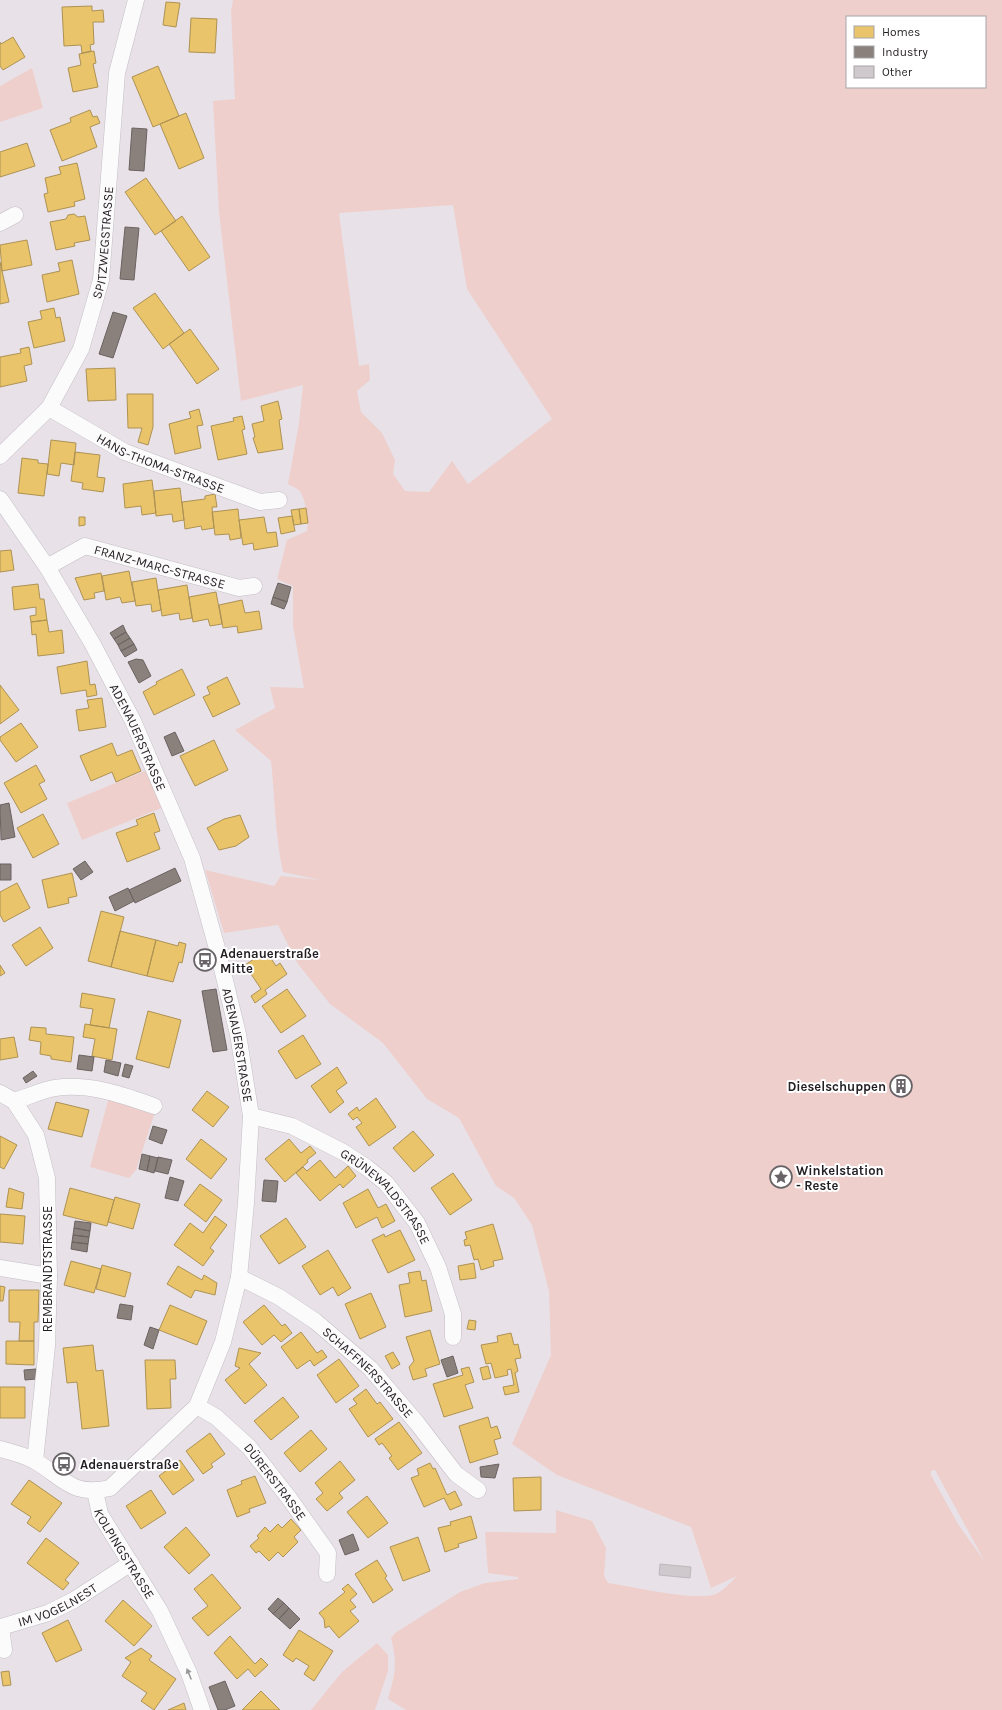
<svg xmlns="http://www.w3.org/2000/svg" width="1002" height="1710" viewBox="0 0 1002 1710" font-family="Karla,sans-serif">
  <style>
    .green { fill: #eecfcc; fill-rule: evenodd }
    .homes { fill: #e9c46a; stroke: #ae9254 }
    .industry { fill: #8a817c; stroke: #6b6361 }
    .building { fill: #cfc8cc; stroke: #beb7bb }
    .lines { fill: none; stroke-linecap: round; stroke-linejoin: round }
    .minor-casing { stroke: #c3bec3; stroke-width: 17 }
    .minor { stroke: #fcfbfc; stroke-width: 16 }
    .oneway { fill: #9a989a }
    .labels { text-anchor: middle; stroke-width: 4; stroke-linejoin: round; paint-order: stroke }
    .street-label { font-size: 13px; fill: #231e22; stroke: #fff }
    .poi-label { font-size: 13px; font-weight: bold; fill: #231e22; stroke: #fff; text-anchor: start }
  </style>
  <rect width="100%" height="100%" fill="#e8e2e8"/>
  <path class="green" d="M233,0H1002V1710H406L388,1699C395,1672 398,1666 391,1638L395,1633L460,1592L485,1583L518,1579V1577L488,1573L485,1532L556,1533V1510L592,1521L606,1548L604,1576L608,1583C631,1586 699,1603 718,1593C725,1589 731,1582 737,1576L711,1588L691,1527L557,1475L512,1444L551,1355L549,1291L532,1225L514,1198L496,1186L459,1118L427,1099L383,1043L330,1004L298,964L278,925L224,933L205,870L274,886L281,876L320,880L283,872C275,836 275,798 271,761L235,730L275,708L270,687L304,688L293,626V586L277,579L287,540L307,531C309,521 306,499 299,490C296,488 291,486 288,484L299,423L303,385L241,401L219,212L213,101L235,99L231,11ZM847,17H985V87H847ZM453,205L467,289L552,419L468,484L452,461L429,492L405,491L393,474L395,460L382,433L361,412L357,391L370,380L369,364L359,366L339,213ZM935,1470L985,1562L958,1524L931,1475V1471Z
    M32,68L43,108L0,122V86Z
    M147,770L164,807L82,840L67,803Z
    M109,1097L155,1112L136,1170L129,1178L90,1167Z
    M377,1643L388,1655V1671L375,1710H311L342,1672Z"/>
  <path class="homes" d="M166,2L180,3L176,27L163,25Z
    M92,6V11L103,10L104,22H93L94,44L90,45L91,51L82,53L81,45L64,46L62,7Z
    M191,18L217,19L215,53L189,52Z
    M13,37L25,57L3,70L0,66V42L1,44Z
    M94,51L96,63L93,64L98,87L73,92L68,68L81,65L79,54Z
    M158,66L179,116L153,127L132,77Z
    M90,110L93,117L97,116L100,123L90,127L97,147L62,161L50,130L71,122L70,118Z
    M186,113L204,158L179,169L160,124Z
    M27,143L35,166L0,177V152Z
    M77,163L85,199L74,202L75,206L48,212L44,194L48,193L45,178L61,174L59,167Z
    M146,178L176,221L155,235L125,192Z
    M74,214L78,217L85,216L90,240L74,243L75,246L56,250L50,222L66,219L68,215Z
    M182,216L210,257L189,271L161,231Z
    M27,240L32,265L2,271L0,245Z
    M72,260L79,294L47,302L42,275L60,271L58,263Z
    M0,262L9,302L0,304Z
    M155,293L184,333L163,349L133,308Z
    M54,308L56,318L60,317L65,341L34,348L28,322L42,319L40,311Z
    M190,329L219,369L197,384L169,344Z
    M29,347L32,364L24,366L27,381L0,387V357L21,353L20,349Z
    M115,368L116,400L88,401L86,369Z
    M127,394H153V427L148,445L138,442L142,428H128Z
    M278,401L282,419L279,420L283,449L258,453L253,438L255,437L252,424L264,421L261,406Z
    M199,409L203,425L197,426L201,448L175,454L169,424L191,418L189,412Z
    M242,416L245,429L242,430L247,454L218,460L211,426L234,421L233,418Z
    M51,440L76,443L74,465L61,463L59,476L47,474Z
    M75,452L100,455L97,477L105,478L103,492L82,489L83,483L71,481Z
    M22,458L38,460V463L48,464L44,496L18,493Z
    M152,480L156,513L142,515L141,506L125,508L123,484Z
    M180,488L184,520L173,522L172,514L156,516L154,491Z
    M215,494L217,507H212L214,528L202,530L201,526L185,529L182,502L205,499V496Z
    M306,508L308,523L301,524L299,509Z
    M238,509L241,538L230,540L229,534L215,535L212,512Z
    M299,509L301,524L294,525L291,510Z
    M292,516L295,531L281,534L278,518Z
    M79,517H85V525L79,526Z
    M264,517L267,533L276,532L278,546L254,550L253,543L243,545L239,520Z
    M11,550L14,570L0,572V551Z
    M129,571L135,601L122,603L120,597L106,600L102,576Z
    M101,573L104,591L94,593L95,598L84,600L75,578Z
    M156,578L161,610L152,612L151,604L136,606L132,582Z
    M38,584L40,599H44L47,620L31,622L30,616L36,615V607L14,610L12,587Z
    M187,585L192,618L180,620L179,613L162,616L158,590Z
    M216,592L222,624L210,626L208,619L193,622L189,597Z
    M242,600L245,613L259,611L262,629L238,633L237,626L223,628L219,605Z
    M47,620L49,632L62,630L64,653L38,656L36,634L32,635L31,622Z
    M87,661L90,685L95,684L97,695L87,697L86,690L61,694L57,667Z
    M182,669L195,695L154,715L143,692L157,684L156,682Z
    M227,677L240,704L213,717L203,697L210,694L207,687Z
    M0,685L19,710L0,724Z
    M102,698L106,727L79,731L76,710L89,708L87,700Z
    M21,723L38,747L16,762L0,740V737Z
    M214,740L228,770L195,786L180,756Z
    M112,743L117,756L132,750L141,771L116,782L112,772L91,781L80,756Z
    M36,765L45,781L39,784L47,799L21,813L4,783Z
    M154,813L160,831L154,833L160,849L127,862L116,833L138,825L136,820Z
    M43,814L59,844L33,858L17,828Z
    M240,815L249,837L236,846L219,850L207,828L224,819Z
    M72,873L77,896L68,898L69,903L48,908L42,880Z
    M17,883L30,908L4,922L0,915V892Z
    M101,911L124,917L111,967L88,961Z
    M40,927L53,948L26,966L12,945Z
    M120,931L156,940L147,976L111,967Z
    M156,940L178,946L179,942L186,944L182,963L179,962L173,982L147,976Z
    M266,951L276,966L280,963L287,974L265,990L267,994L255,1003L251,996L261,989L245,965Z
    M0,965L5,973L0,976Z
    M287,989L306,1016L281,1033L262,1006Z
    M82,993L115,999L109,1028L90,1025L93,1009L80,1007Z
    M148,1011L181,1020L169,1068L136,1059Z
    M85,1024L117,1029L112,1060L92,1056L95,1039L83,1037Z
    M31,1027L46,1028V1034L74,1037L71,1062L51,1059V1056L40,1054L41,1042L29,1040Z
    M303,1035L321,1064L296,1079L278,1051Z
    M14,1037L18,1057L0,1060V1039Z
    M337,1067L347,1083L336,1091L344,1102L330,1113L311,1086Z
    M207,1091L229,1107L213,1127L192,1110Z
    M376,1098L396,1127L369,1146L356,1127L362,1123L357,1117L353,1120L348,1114L357,1107L359,1111Z
    M56,1102L89,1110L82,1137L48,1129Z
    M413,1131L434,1155L414,1172L393,1148Z
    M0,1136L17,1145L4,1169L0,1167Z
    M201,1139L227,1159L211,1179L186,1159Z
    M289,1139L301,1153L310,1146L316,1153L307,1160L308,1162L285,1182L265,1159Z
    M320,1160L335,1178L348,1166L356,1176L343,1188L340,1184L320,1201L296,1173L303,1167L307,1171Z
    M453,1173L472,1200L450,1215L431,1188Z
    M200,1184L222,1200L206,1222L184,1205Z
    M9,1188L24,1193L22,1209L6,1207Z
    M70,1188L114,1200L107,1226L63,1215Z
    M368,1189L378,1208L386,1204L395,1221L382,1228L377,1217L356,1228L343,1203Z
    M115,1197L140,1204L133,1229L108,1222Z
    M0,1214L25,1216L23,1244L0,1242Z
    M215,1216L227,1225L210,1248L214,1251L203,1266L174,1245L190,1223L203,1233Z
    M286,1218L306,1247L279,1264L260,1236Z
    M493,1224L503,1259L493,1261L494,1266L481,1270L478,1259L474,1260L470,1245L465,1246L464,1240L467,1239L465,1232Z
    M400,1230L415,1260L388,1273L372,1240L384,1234L385,1237Z
    M328,1250L351,1288L338,1296L333,1287L320,1295L302,1266Z
    M71,1261L101,1269L94,1293L64,1285Z
    M474,1263L476,1278L460,1280L458,1266Z
    M102,1265L131,1273L125,1297L96,1289Z
    M178,1266L202,1280L204,1275L217,1283L215,1295L195,1290L191,1298L167,1284Z
    M420,1271L422,1281L426,1280L432,1311L405,1317L399,1285L410,1283L408,1273Z
    M0,1286L5,1287L3,1301H0Z
    M9,1290H39L38,1322H34V1341H19L20,1322H9Z
    M371,1293L386,1327L360,1339L345,1304Z
    M170,1305L207,1321L197,1345L159,1330Z
    M264,1305L282,1326L285,1324L292,1333L281,1342L274,1335L262,1345L243,1322Z
    M469,1320L476,1321L475,1330L467,1329Z
    M430,1330L440,1364L425,1369L427,1376L413,1380L409,1367L414,1361L406,1337Z
    M301,1332L317,1353L322,1350L327,1357L314,1366L310,1360L297,1369L281,1347Z
    M511,1333L514,1345L518,1344L521,1358L515,1359L518,1371L515,1373L519,1392L505,1395L503,1387L514,1385L511,1369L507,1370L508,1375L495,1378L491,1363L486,1364L481,1345L498,1342L497,1336Z
    M6,1341H34V1365L6,1364Z
    M93,1345L96,1371L103,1370L109,1426L82,1429L77,1382L67,1383L63,1348Z
    M239,1348L261,1353L249,1364L267,1385L245,1404L225,1380L240,1368L235,1366Z
    M393,1352L400,1364L392,1369L385,1356Z
    M339,1359L359,1386L336,1403L317,1375Z
    M145,1360H175L176,1379H170L171,1408L147,1409Z
    M488,1366L491,1378L483,1380L480,1368Z
    M469,1367L474,1382L465,1385L473,1408L444,1417L433,1384L463,1375L461,1369Z
    M0,1387H25V1418H0Z
    M366,1389L377,1404L380,1402L393,1419L368,1437L349,1409L357,1404L353,1399Z
    M283,1397L299,1417L271,1440L254,1421Z
    M488,1417L491,1428L497,1426L501,1438L494,1440L498,1454L470,1463L459,1426Z
    M399,1422L422,1453L398,1470L389,1458L392,1456L382,1443L379,1445L375,1439Z
    M311,1430L327,1449L300,1472L284,1453Z
    M210,1433L225,1454L211,1464L213,1467L203,1474L186,1451Z
    M180,1460L194,1480L173,1495L159,1476Z
    M340,1461L355,1480L339,1493L343,1498L327,1511L316,1499L323,1493L315,1483Z
    M430,1463L433,1469L435,1468L447,1495L455,1491L462,1505L450,1510L444,1498L424,1507L411,1478L419,1475L417,1469Z
    M255,1476L266,1503L249,1509L250,1512L237,1517L227,1490L242,1484L241,1481Z
    M541,1477V1510L514,1511L513,1478Z
    M29,1480L62,1503L40,1532L27,1523L31,1517L11,1504Z
    M151,1490L166,1513L141,1529L126,1506Z
    M367,1496L388,1523L368,1538L347,1512Z
    M471,1516L477,1538L458,1544L459,1547L445,1552L438,1528L451,1525L450,1522Z
    M291,1519L301,1530L294,1537L298,1542L283,1557L278,1552L269,1561L259,1551L256,1553L250,1546L259,1538L257,1536L265,1527L270,1532L278,1524L282,1528Z
    M186,1527L210,1555L189,1574L164,1547Z
    M418,1537L430,1571L403,1581L390,1547Z
    M46,1538L79,1563L65,1580L69,1583L63,1590L27,1563Z
    M377,1560L387,1576L385,1578L393,1590L373,1603L355,1574Z
    M212,1574L241,1608L208,1636L192,1618L208,1606L194,1589Z
    M348,1584L357,1594L350,1600L356,1607L350,1611L359,1621L339,1638L329,1626L325,1628L324,1619L319,1613L345,1592L342,1589Z
    M123,1600L152,1626L134,1646L105,1621Z
    M68,1620L82,1650L56,1662L42,1633Z
    M299,1630L333,1651L314,1681L304,1674L309,1666L296,1658L293,1662L283,1655Z
    M230,1636L255,1664L261,1658L268,1665L255,1677L248,1669L237,1679L214,1653Z
    M141,1648L152,1656L149,1660L176,1679L154,1710L141,1701L147,1693L122,1676L131,1662L125,1658Z
    M9,1671L11,1685L3,1686L1,1672Z
    M261,1691L280,1710H242Z
    M184,1703L186,1710H168Z"/>
  <path class="industry" d="M132,128L147,129L144,171L129,170Z
    M125,227L139,228L134,280L120,279Z
    M113,312L127,316L113,358L99,354Z
    M278,583L291,587L287,602L273,597Z
    M273,597L287,602L284,609L271,604Z
    M123,625L126,632L114,639L110,633Z
    M126,632L130,638L118,645L114,639Z
    M130,638L134,644L121,651L118,645Z
    M134,644L137,650L125,657L121,651Z
    M136,659L143,660L151,676L139,683L128,662Z
    M175,732L184,751L172,756L164,737Z
    M9,803L15,837L1,840L0,805Z
    M85,861L93,872L81,880L73,869Z
    M0,864H11V880H0Z
    M175,868L181,881L135,903L129,890Z
    M128,888L134,901L115,911L109,897Z
    M216,989L227,1050L213,1052L202,991Z
    M79,1055L94,1057L92,1071L77,1069Z
    M106,1060L121,1063L118,1076L104,1072Z
    M125,1064L133,1066L129,1078L122,1076Z
    M33,1071L37,1076L26,1083L23,1078Z
    M153,1126L167,1130L162,1144L149,1139Z
    M142,1154L150,1156L147,1171L139,1169Z
    M150,1156L158,1158L154,1173L147,1171Z
    M158,1157L172,1160L168,1174L155,1171Z
    M170,1177L184,1181L178,1201L165,1198Z
    M264,1180L278,1181L276,1202L262,1201Z
    M75,1221L91,1223L90,1231L74,1228Z
    M74,1228L90,1231L89,1237L73,1235Z
    M73,1235L89,1237L88,1244L72,1242Z
    M72,1242L88,1244L87,1252L71,1249Z
    M120,1304L133,1306L131,1320L117,1318Z
    M150,1327L159,1330L153,1349L144,1345Z
    M453,1356L458,1373L447,1377L441,1360Z
    M36,1369V1379L25,1380L24,1370Z
    M499,1464L495,1478L481,1477L480,1467Z
    M353,1534L359,1550L345,1555L339,1540Z
    M278,1598L284,1603L273,1614L268,1609Z
    M284,1603L289,1608L279,1619L273,1614Z
    M289,1608L300,1619L290,1629L279,1619Z
    M225,1681L235,1706L225,1710H218L209,1687Z"/>
  <path class="building" d="M903,1081L906,1088L898,1091L896,1085Z
    M660,1564L691,1567L690,1578L659,1575Z"/>
  <g class="lines">
    <g class="minor-casing">
      <g id="minor">
        <path d="M0,223L15,215"/>
        <path id="s1" d="M49,408L125,452L260,502L279,500"/>
        <path id="s2" d="M0,456L49,408L81,349L101,280L117,73L136,0"/>
        <path id="s3" d="M0,499L47,567L92,643L133,721L192,858L218,952L238,1034L251,1116L246,1203L239,1277L223,1342L197,1406L110,1488C72,1497 64,1478 35,1461C24,1455 12,1452 0,1449"/>
        <path id="s4" d="M47,567L85,546L239,588L254,586"/>
        <path d="M0,1093L14,1101L36,1135L47,1178L49,1276L47,1346L35,1461"/>
        <path d="M14,1101C28,1097 42,1090 55,1088C90,1083 122,1095 154,1106"/>
        <path id="s5" d="M251,1116L292,1126L343,1152L366,1167L386,1183L417,1223L438,1267L453,1314V1337"/>
        <path d="M0,1268L49,1276"/>
        <path id="s6" d="M239,1277L279,1297L315,1321L370,1368L417,1423L456,1474L478,1490"/>
        <path id="s7" d="M197,1406L216,1417L249,1447L289,1498L328,1553L327,1574"/>
        <path id="s8" d="M95,1491L100,1514L160,1611L189,1673L202,1710"/>
        <path id="s9" d="M4,1650L1,1627L48,1613L74,1600L131,1563"/>
      </g>
    </g>
    <use href="#minor" class="minor"/>
  </g>
  <defs><path id="oneway-solid" d="M-6-.8H1V-3.2L6.5 0L1 3.2V.8H-6Z"/></defs>
  <use class="oneway" href="#oneway-solid" transform="translate(189 1674) rotate(-112)"/>
  <defs>
    <g id="bus-ring" transform="scale(1.15)"><circle r="9.5" fill="#fff" stroke="#686367" stroke-width="1.5"/><path d="M-5-6H5V4H4V6H2V4H-2V6H-4V4H-5ZM-3.5-4V0h7V-4ZM-3.5 1.2v1.5H-2V1.2ZM2 1.2v1.5H3.5V1.2Z" fill="#686367"/></g>
    <g id="building-ring" transform="scale(1.15)"><circle r="9.5" fill="#fff" stroke="#686367" stroke-width="1.5"/><path d="M-4-6H4V6H1V3H-1V6H-4ZM-2.5-4.3h1.7v1.8h-1.7ZM.8-4.3h1.7v1.8H.8ZM-2.5-1h1.7V.8h-1.7ZM.8-1h1.7V.8H.8Z" fill="#686367"/></g>
    <g id="sight-ring" transform="scale(1.15)"><circle r="9.5" fill="#fff" stroke="#686367" stroke-width="1.5"/><path d="M0-6L1.8-2.2L6-1.7L2.9 1.2L3.7 5.4L0 3.3L-3.7 5.4L-2.9 1.2L-6-1.7L-1.8-2.2Z" fill="#686367"/></g>
  </defs>
  <g fill-rule="evenodd">
    <use href="#bus-ring" x="205" y="960"/>
    <use href="#building-ring" x="901" y="1086"/>
    <use href="#sight-ring" x="781" y="1177"/>
    <use href="#bus-ring" x="64" y="1464"/>
  </g>
  <g class="labels">
    <g class="street-label">
      <text dy="5" stroke="none"><textPath href="#s2" startOffset="245">SPITZWEGSTRASSE</textPath></text>
      <text dy="5" stroke="none"><textPath href="#s1" startOffset="125">HANS-THOMA-STRASSE</textPath></text>
      <text dy="5" stroke="none"><textPath href="#s4" startOffset="121">FRANZ-MARC-STRASSE</textPath></text>
      <text dy="5" stroke="none"><textPath href="#s3" startOffset="276">ADENAUERSTRASSE</textPath></text>
      <text dy="5" stroke="none"><textPath href="#s3" startOffset="601">ADENAUERSTRASSE</textPath></text>
      <text dy="5" stroke="none"><textPath href="#s5" startOffset="162">GRÜNEWALDSTRASSE</textPath></text>
      <text transform="translate(47 1269) rotate(-90)" y="5">REMBRANDTSTRASSE</text>
      <text dy="5" stroke="none"><textPath href="#s6" startOffset="162">SCHAFFNERSTRASSE</textPath></text>
      <text dy="5" stroke="none"><textPath href="#s7" startOffset="110">DÜRERSTRASSE</textPath></text>
      <text dy="5" stroke="none"><textPath href="#s8" startOffset="70">KOLPINGSTRASSE</textPath></text>
      <text dy="5" stroke="none"><textPath href="#s9" startOffset="84">IM VOGELNEST</textPath></text>
    </g>
    <g class="poi-label">
      <text x="220" y="958">Adenauerstraße<tspan x="220" dy="15">Mitte</tspan></text>
      <text x="886" y="1091" text-anchor="end">Dieselschuppen</text>
      <text x="796" y="1175">Winkelstation<tspan x="796" dy="15">- Reste</tspan></text>
      <text x="80" y="1469">Adenauerstraße</text>
    </g>
  </g>
  <rect x="846" y="16" width="140" height="72" fill="#ffffff" stroke="#a7a5a7"/>
  <rect x="854" y="26" width="20" height="12" fill="#e9c46a" stroke="#a7a5a7"/>
  <text x="882" y="36" font-size="12" fill="#231e22">Homes</text>
  <rect x="854" y="46" width="20" height="12" fill="#8a817c" stroke="#a7a5a7"/>
  <text x="882" y="56" font-size="12" fill="#231e22">Industry</text>
  <rect x="854" y="66" width="20" height="12" fill="#cfc8cc" stroke="#a7a5a7"/>
  <text x="882" y="76" font-size="12" fill="#231e22">Other</text>
</svg>
